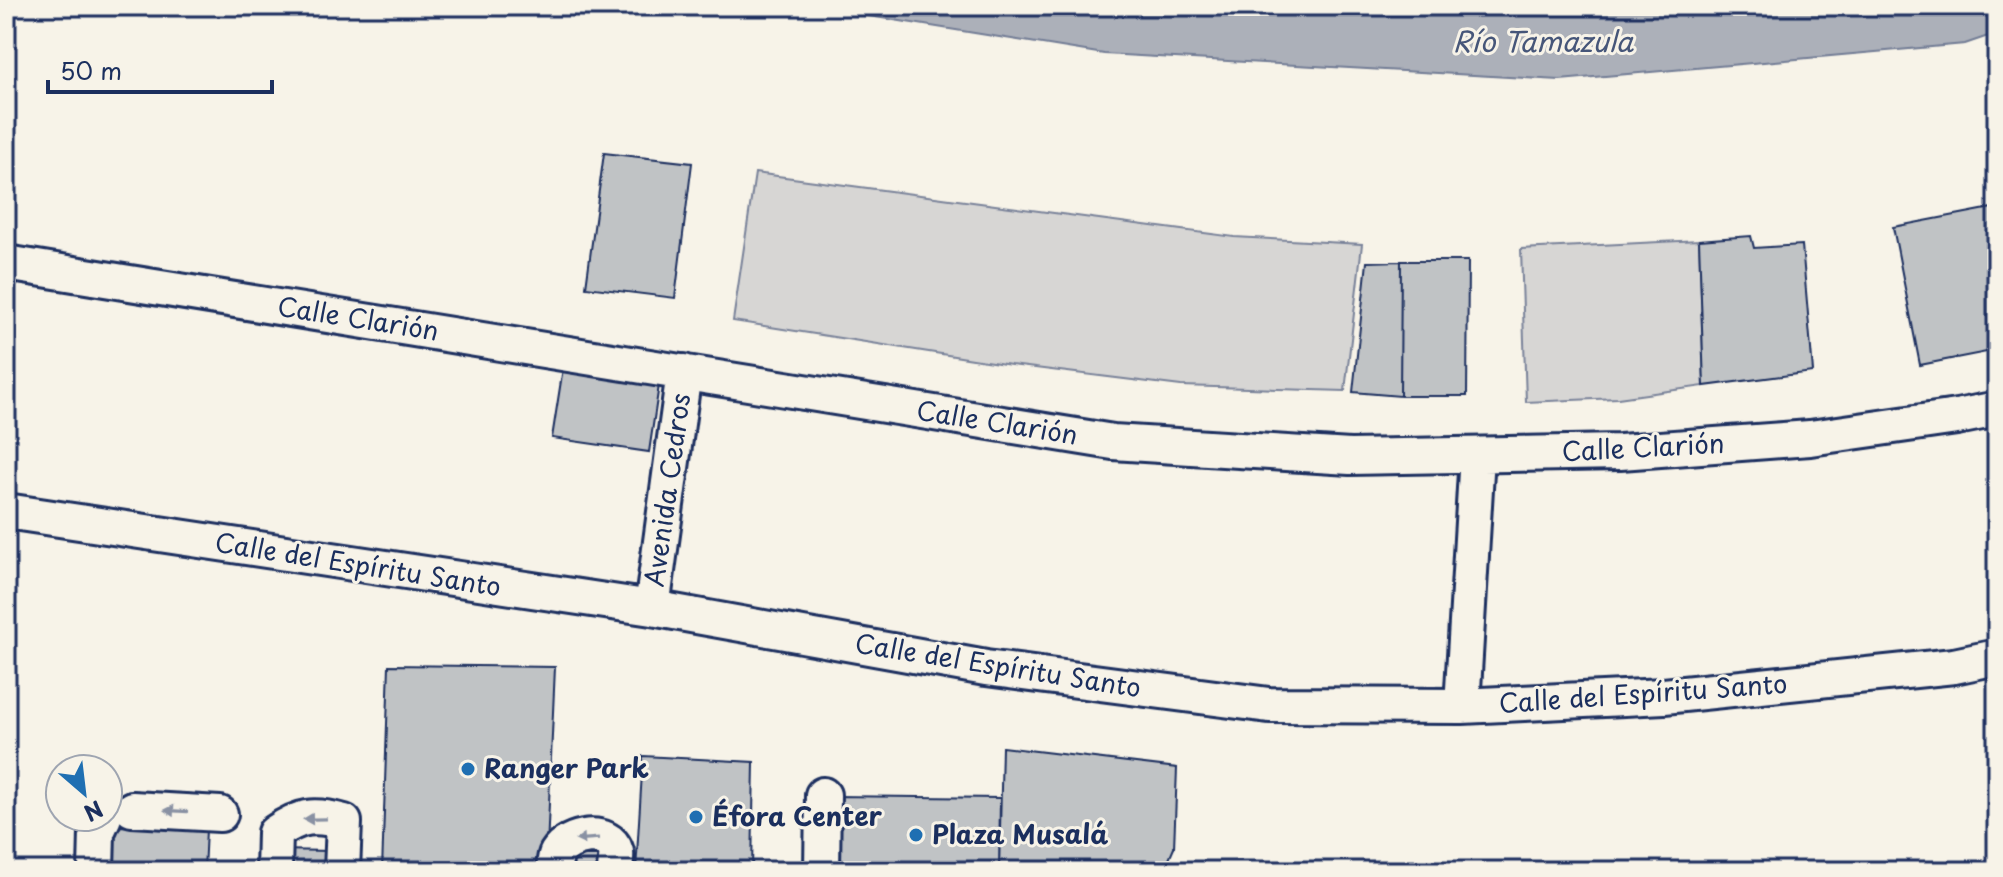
<svg xmlns="http://www.w3.org/2000/svg" width="2003" height="877" viewBox="0 0 2003 877" font-family="'Playpen Sans',sans-serif">
  <style>
    .green { fill: #d7d6d4; stroke: #798299; stroke-width: 2 }
    .water { fill: #acb0b9; stroke: #727c95; stroke-width: 2 }
    .building { fill: #c0c3c5; stroke: #1b2f5e; stroke-width: 2 }
    .lines { fill: none; stroke-linecap: round; stroke-linejoin: round }
    .minor-casing { stroke: #1b2f5e; stroke-width: 40 }
    .minor { stroke: #f7f3e8; stroke-width: 34 }
    .oneway { fill: #8991a3 }
    .poi-dot { fill: #1f6fb2; stroke: #f7f3e8; stroke-width: 3 }
    .labels { text-anchor: middle; stroke-width: 6; stroke-linejoin: round; paint-order: stroke }
    .street-label { font-size: 26px; fill: #1b2f5e; stroke: #f7f3e8 }
    .poi-label { font-size: 26px; font-weight: bold; fill: #1b2f5e; stroke: #f7f3e8; text-anchor: start }
    .water-label { font-size: 28px; font-style: italic; fill: #465679; stroke: #f7f3e8 }
  </style>
  <rect width="100%" height="100%" fill="#f7f3e8"/>
  <filter id="ink" filterUnits="userSpaceOnUse"><feTurbulence type="fractalNoise" baseFrequency=".0125" numOctaves="2"/><feDisplacementMap in="SourceGraphic" scale="16" xChannelSelector="R" yChannelSelector="G"/><feConvolveMatrix kernelMatrix="1 2 1 2 8 2 1 2 1" color-interpolation-filters="sRGB"/></filter>
  <g filter="url(#ink)">
    <path class="green" d="M755,173L1234,237L1362,244L1345,391L1181,386L1011,365L733,321Z
      M1699,240L1704,386L1618,398L1526,402L1521,249Z"/>
    <path class="water" d="M807,6H1997V33L1965,44L1560,80L1104,54Z"/>
    <path class="building" d="M604,153L692,163L675,298L586,287Z
      M1997,207V350L1920,365L1893,227Z
      M1751,236L1754,248L1802,245L1813,372L1704,386L1699,240Z
      M1401,261H1468L1467,396H1400Z
      M1401,261L1400,396L1353,392L1367,262Z
      M566,349L662,365L649,452L552,438Z
      M389,665L555,667L546,871H382Z
      M1002,747L1177,768L1174,848L1164,871H999Z
      M643,756L754,762L752,871H636Z
      M834,796L1000,798L999,871H832Z
      M115,826L206,829L204,871H114Z
      M277,850L331,851L330,871H274Z
      M576,856H597L606,871H561Z"/>
    <g class="lines">
      <g class="minor-casing">
        <path id="minor" d="M6,263L1113,442L1350,457L1620,452L1810,438L1957,417L1997,409
          M6,511L652,608L986,668L1269,705L1462,706L1664,696L1954,666L1997,657
          M652,608L684,372
          M1462,706L1477,455
          M132,809L220,814
          M96,871L97,832L104,817
          M274,871L275,833C300,815 315,814 344,822L342,871
          M554,871C555,865 554,858 557,853C568,835 609,827 616,852C617,857 615,866 615,871
          M822,871L823,795"/>
      </g>
      <use href="#minor" class="minor"/>
    </g>
    <defs><path id="oneway-solid" d="M-6-.8H1V-3.2L6.5 0L1 3.2V.8H-6Z" transform="scale(2)"/></defs>
    <g class="oneway">
      <use href="#oneway-solid" transform="translate(176 811) rotate(-177)"/>
      <use href="#oneway-solid" transform="translate(315 819) rotate(179)"/>
      <use href="#oneway-solid" transform="translate(587 839) rotate(176)"/>
    </g>
  </g>
  <g class="poi-dot">
    <circle cx="468" cy="769" r="8"/>
    <circle cx="696" cy="817" r="8"/>
    <circle cx="916" cy="835" r="8"/>
  </g>
  <g class="labels">
    <g class="street-label">
      <text transform="translate(358 319) rotate(9)" y="9">Calle Clarión</text>
      <text transform="translate(997 423) rotate(9)" y="9">Calle Clarión</text>
      <text transform="translate(1643 448) rotate(-3)" y="9">Calle Clarión</text>
      <text transform="translate(668 490) rotate(-82)" y="9">Avenida Cedros</text>
      <text transform="translate(358 565) rotate(9)" y="9">Calle del Espíritu Santo</text>
      <text transform="translate(998 666) rotate(9)" y="9">Calle del Espíritu Santo</text>
      <text transform="translate(1643 694) rotate(-4)" y="9">Calle del Espíritu Santo</text>
    </g>
    <g class="poi-label">
      <text x="484" y="778">Ranger Park</text>
      <text x="712" y="826">Éfora Center</text>
      <text x="932" y="844">Plaza Musalá</text>
    </g>
    <g class="water-label">
      <text x="1543" y="52">Río Tamazula</text>
    </g>
  </g>
  <rect width="2003" height="877" fill="none" stroke="#f7f3e8" stroke-width="32"/>
  <rect x="16" y="16" width="1971" height="845" fill="none" stroke="#1b2f5e" stroke-width="3" filter="url(#ink)"/>
  <g transform="translate(84 793) rotate(152)"><circle r="38" fill="#f7f3e8" stroke="#9fa5b1" stroke-width="2"/>
  <path d="M0-6L14 30L0 20L-14 30Z" fill="#1f6fb2"/>
  <text y="-12" font-size="22" font-weight="bold" text-anchor="middle" fill="#1b2f5e">N</text>
  </g>
  <path d="M48 80v12h224v-12" fill="none" stroke="#1b2f5e" stroke-width="4"/>
  <text x="60" y="80" font-size="24" fill="#1b2f5e" stroke="#f7f3e8" stroke-width="6" paint-order="stroke">50 m</text>
</svg>
